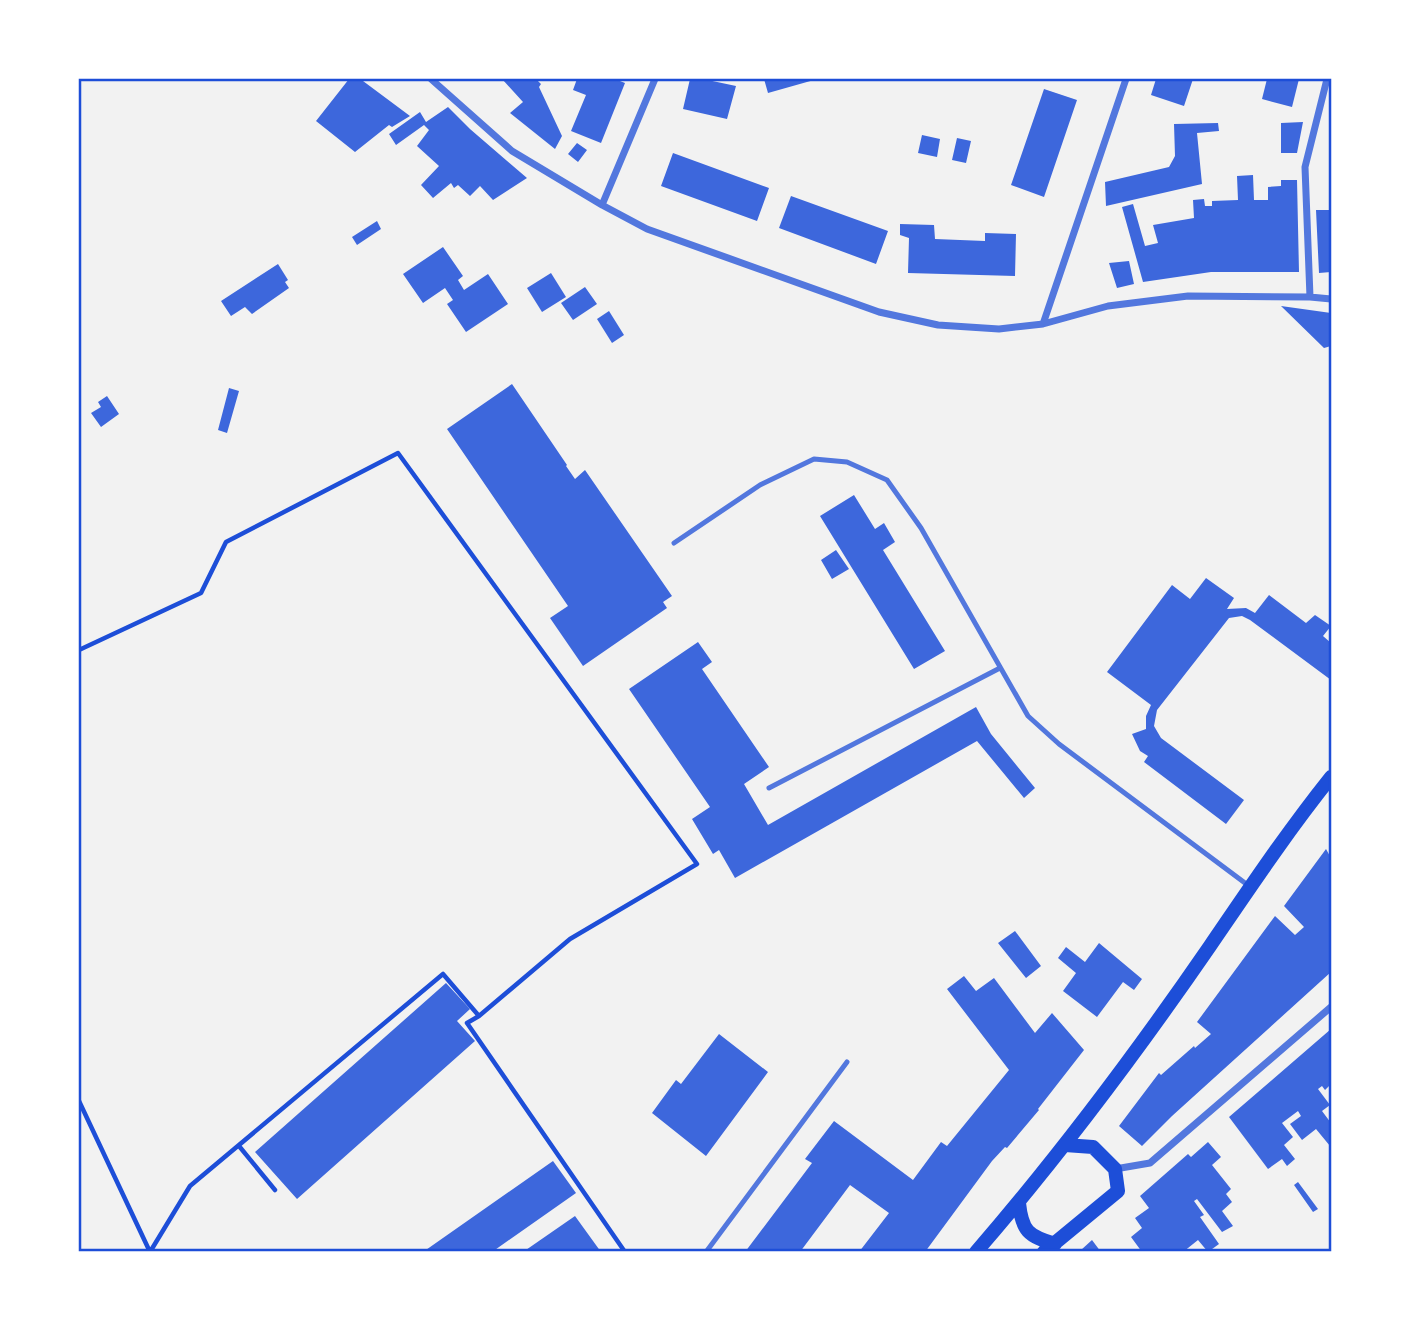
<svg xmlns="http://www.w3.org/2000/svg" width="1410" height="1331" viewBox="0 0 1410 1331" font-family="Raleway,sans-serif">
  <style>
    .building { fill: #3d67dc }
    .lines { fill: none; stroke-linecap: round; stroke-linejoin: round }
    .path { stroke: #1d4ed8; stroke-width: 4.5 }
    .service { stroke: #5277de; stroke-width: 5 }
    .minor { stroke: #5277de; stroke-width: 7 }
    .secondary { stroke: #1d4ed8; stroke-width: 14 }
    .neatline { fill: none; stroke: #1d4ed8; stroke-width: 2.5 }
  </style>
  <rect width="100%" height="100%" fill="#f2f2f2"/>
  <path class="building" d="M349,79L363,81L410,116L392,127L389,125L355,152L316,121Z
    M502,79H536L541,84L539,87L562,136L555,149L510,113L523,102Z
    M577,79H615L625,83L601,143L571,131L586,95L573,90Z
    M690,79H703L736,86L727,119L683,109Z
    M764,79H814V80L768,93Z
    M1156,79H1193L1184,106L1151,95Z
    M1267,79H1299L1292,107L1262,99Z
    M1044,89L1077,100L1044,197L1011,185Z
    M448,107L470,129L527,178L493,200L480,186L470,196L458,185L454,188L451,183L433,198L421,185L439,166L417,146L429,130L424,125L396,145L389,134L420,112L426,122Z
    M1303,122L1297,153H1281V123Z
    M1218,123L1219,131L1197,133L1202,184L1106,206L1105,182L1169,167L1175,156L1174,124Z
    M922,135L940,139L937,157L918,153Z
    M957,138L971,141L966,163L952,160Z
    M577,143L587,150L578,162L568,154Z
    M673,153L769,188L757,221L661,186Z
    M1253,175L1254,200H1268V187L1281,186V180H1297L1299,272H1211L1143,282L1122,207L1133,204L1145,246L1158,243L1153,225L1194,218L1193,200L1204,199L1205,206H1212V201L1238,200L1237,176Z
    M791,196L888,231L876,264L779,228Z
    M1316,210H1331V272L1319,273Z
    M377,221L381,229L357,245L352,237Z
    M900,224L934,225L935,239L985,241V233L1016,234L1015,276L908,273L909,238L900,235Z
    M443,247L463,276L458,280L464,290L488,274L508,304L466,332L447,304L453,300L445,288L423,303L403,274Z
    M1129,261L1134,284L1117,288L1109,263Z
    M278,264L288,280L285,282L289,288L252,314L245,307L231,316L221,301Z
    M551,273L566,297L542,312L527,288Z
    M585,287L597,304L573,320L561,303Z
    M1281,306L1331,313V346L1324,348Z
    M609,311L624,335L612,343L597,319Z
    M512,384L567,465L566,466L575,479L585,470L672,596L663,602L667,608L583,666L550,618L568,606L447,429Z
    M229,388L239,391L227,433L218,430Z
    M107,396L119,414L101,427L91,413L101,407L98,402Z
    M854,495L875,529L884,523L895,542L883,550L945,651L914,669L820,516Z
    M836,550L849,569L832,579L821,560Z
    M1206,578L1234,598L1227,609L1246,608L1255,613L1269,595L1306,623L1315,615L1331,626L1323,636L1331,643V680L1250,620L1242,616L1229,618L1157,710L1154,726L1161,738L1244,800L1226,824L1144,762L1148,756L1140,751L1132,734L1146,729V716L1151,705L1107,672L1172,585L1190,599Z
    M698,642L712,662L702,669L769,767L744,784L768,825L976,707L991,734L1035,788L1024,798L977,741L735,878L719,850L713,854L692,819L710,807L629,689Z
    M1326,849L1331,858V972L1172,1116L1142,1146L1119,1126L1159,1073L1161,1075L1194,1046L1195,1048L1211,1034L1197,1022L1275,916L1295,935L1304,927L1284,906Z
    M1015,931L1041,966L1026,978L998,943Z
    M1099,943L1142,979L1134,990L1123,982L1097,1017L1063,991L1076,973L1058,958L1066,947L1085,962Z
    M964,976L976,991L994,978L1035,1033L1052,1013L1084,1050L1038,1109L1039,1110L1007,1148L1005,1147L992,1161L925,1252H859L889,1213L850,1185L800,1252H745L812,1163L805,1159L834,1121L913,1180L941,1142L947,1146L1009,1070L947,989Z
    M446,983L470,1009L457,1021L475,1041L297,1199L255,1152Z
    M1331,1029V1084L1325,1090L1322,1086L1318,1089L1330,1105L1322,1111L1331,1123V1145L1330,1146L1316,1129L1302,1140L1290,1124L1301,1116L1298,1111L1282,1123L1293,1137L1284,1145L1295,1159L1287,1166L1282,1159L1268,1169L1229,1117Z
    M719,1034L768,1072L706,1156L652,1113L676,1080L681,1084Z
    M1208,1142L1221,1157L1212,1165L1231,1189L1226,1194L1232,1202L1222,1211L1233,1226L1222,1232L1197,1199L1194,1201L1204,1215L1200,1217L1219,1244L1208,1252L1198,1240L1183,1252H1142L1131,1237L1142,1228L1135,1218L1149,1208L1140,1196L1188,1154L1191,1157Z
    M553,1161L576,1193L492,1252H423Z
    M1298,1182L1318,1209L1313,1212L1294,1185Z
    M575,1216L601,1252H523Z
    M1092,1240L1101,1252H1078L1081,1250Z"/>
  <g class="lines">
    <path class="path" d="M79,650L201,593L226,542L398,453L697,864L570,939L479,1016
      M79,1101L150,1252
      M239,1146L275,1190
      M150,1252L190,1186L443,974L479,1016L467,1023L625,1252"/>
    <path class="service" d="M674,543L760,485L814,459L847,462L887,480L921,528L1028,716L1059,744L1249,886
      M769,788L1000,668
      M706,1252L847,1062"/>
    <path class="minor" d="M431,79L512,151L602,205L647,229L879,312L938,325L999,329L1043,324L1108,306L1188,296L1310,297L1331,299
      M602,205L655,79
      M1310,297L1305,167L1327,79
      M1043,324L1126,79
      M1115,1169L1150,1163L1331,1007"/>
    <path class="secondary" d="M1019,1203C1022,1231 1028,1236 1055,1244
      M976,1252C1060,1155 1137,1052 1210,946C1249,889 1287,832 1331,777
      M1044,1252L1118,1191L1115,1169L1093,1147L1065,1145"/>
  </g>
  <rect width="1410" height="1331" fill="none" stroke="#ffffff" stroke-width="161"/>
  <rect x="80" y="80" width="1250" height="1170" class="neatline"/>
</svg>
